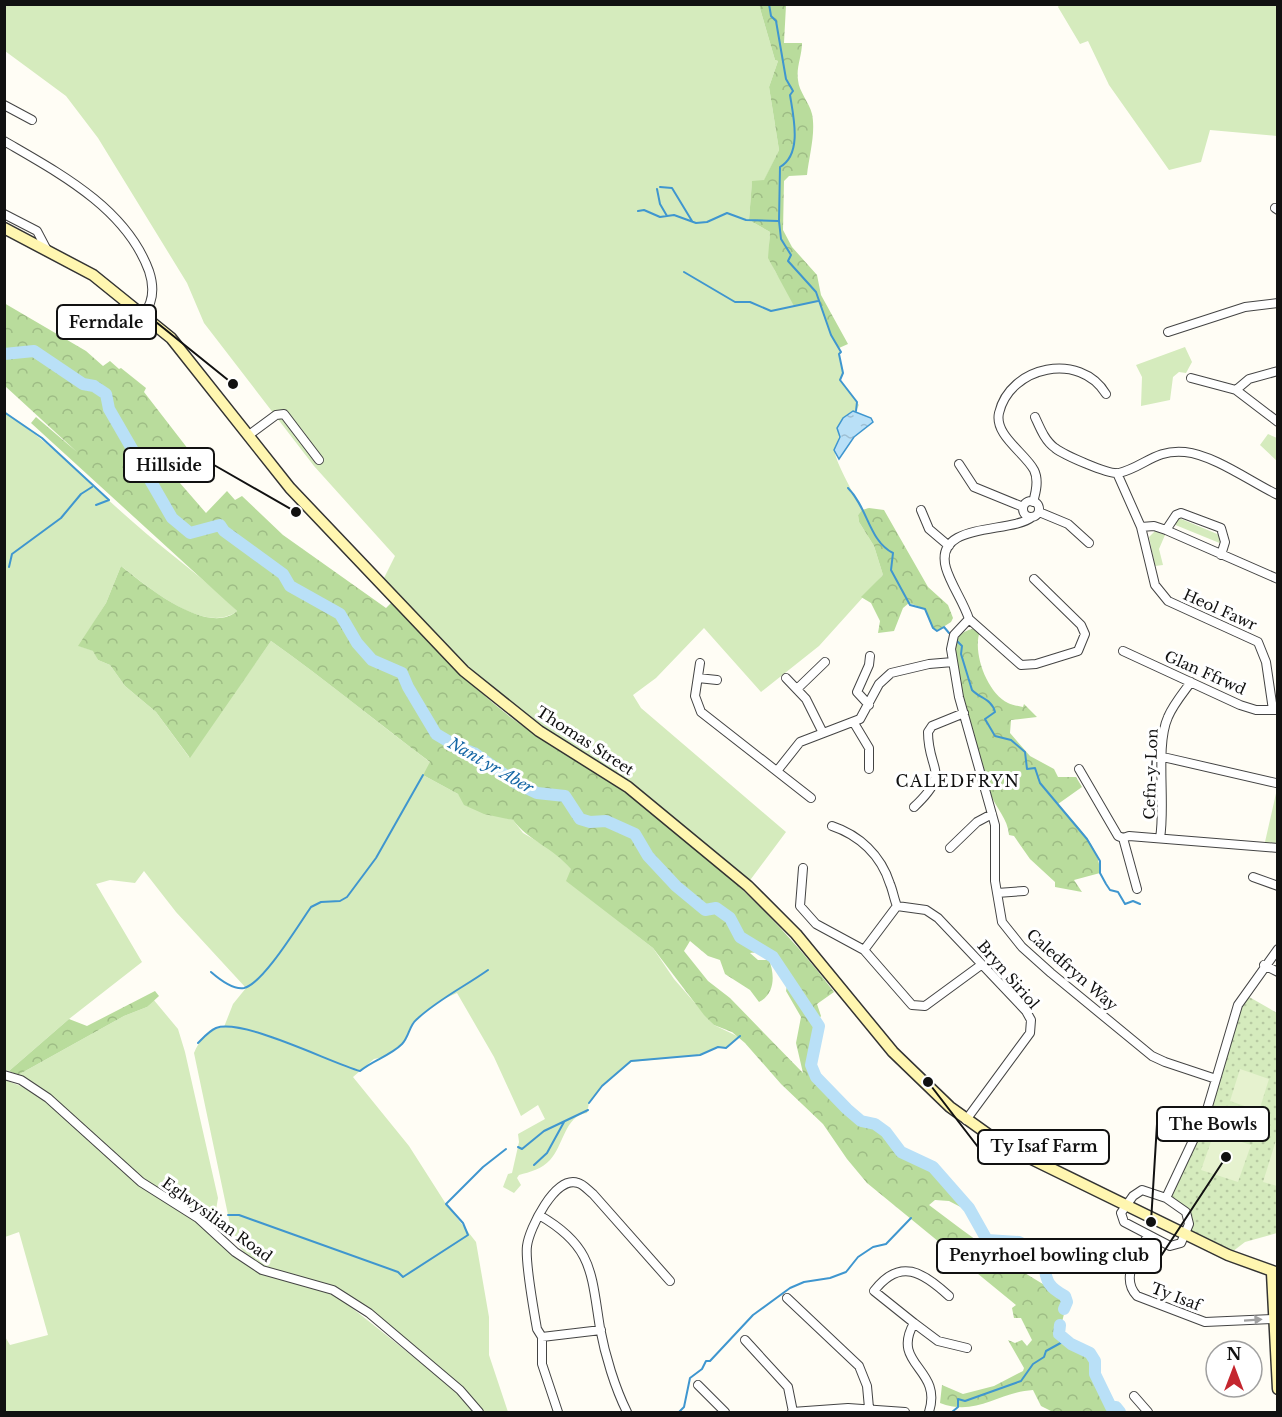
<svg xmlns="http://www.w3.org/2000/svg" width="1282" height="1417" viewBox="0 0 1282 1417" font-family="'Libre Baskerville',serif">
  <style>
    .grass { fill: #d5ebbd }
    .forest { fill: url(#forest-crowns); fill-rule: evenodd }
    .park { fill: url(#park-dots) }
    .pitch { fill: #e6f2cf }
    .water { fill: url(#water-ripples); stroke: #3f96cf; stroke-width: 1.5 }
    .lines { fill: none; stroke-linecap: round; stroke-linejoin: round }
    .stream { stroke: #3f96cf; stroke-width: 2 }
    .river { stroke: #b9e0f7; stroke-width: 12 }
    .minor-casing { stroke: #444; stroke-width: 10 }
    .secondary-casing { stroke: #333; stroke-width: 13 }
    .minor { stroke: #fff; stroke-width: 8 }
    .secondary { stroke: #fff6b0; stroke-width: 10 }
    .oneway { fill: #a0a0a0 }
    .labels { text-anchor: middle; stroke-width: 6; stroke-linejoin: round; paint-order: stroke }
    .street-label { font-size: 15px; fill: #111; stroke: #fff }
    .water-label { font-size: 16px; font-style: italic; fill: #1768a6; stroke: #fff }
    .neighbourhood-label { font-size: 16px; letter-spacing: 1.5px; fill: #111; stroke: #fff }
    .leader { fill: none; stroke: #111; stroke-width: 2 }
    .callout-dot { fill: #111; stroke: #fff; stroke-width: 2 }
    .callout { fill: #fff; stroke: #111; stroke-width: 2 }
    .callout-label { font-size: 16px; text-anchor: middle; font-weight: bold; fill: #111 }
  </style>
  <defs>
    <pattern id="forest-crowns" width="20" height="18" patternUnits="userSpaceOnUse" patternTransform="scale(1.5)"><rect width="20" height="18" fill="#b9dc9c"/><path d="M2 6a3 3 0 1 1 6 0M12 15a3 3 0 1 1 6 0" fill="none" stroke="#9ebc85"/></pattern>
    <pattern id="park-dots" width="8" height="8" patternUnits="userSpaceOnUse" patternTransform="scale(1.5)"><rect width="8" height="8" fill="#d5ebbd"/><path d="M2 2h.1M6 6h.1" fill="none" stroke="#b6c8a1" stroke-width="1.8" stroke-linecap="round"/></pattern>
    <pattern id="water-ripples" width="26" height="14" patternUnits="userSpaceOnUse" patternTransform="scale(1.5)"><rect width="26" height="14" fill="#b9e0f7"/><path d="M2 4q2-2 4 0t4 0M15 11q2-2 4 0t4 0" fill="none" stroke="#9ebfd3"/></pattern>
  </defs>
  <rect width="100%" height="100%" fill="#fffdf5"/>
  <path class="grass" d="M4,5H759L775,60L778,61L769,87L779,150L764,181L752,182L749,220L770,232C766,269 778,280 806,302L819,301L831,335L841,352L839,354L843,373L840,380L859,405L856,411L837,428C842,439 836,440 835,450C833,459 857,499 862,510L858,515L859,522L874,546L883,575L819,646L761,692L704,628L656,678L633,695L641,708L786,832L745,887L610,779L537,734L379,588L395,556L314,466L204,323L187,283L98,138L66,96L5,51Z
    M1059,5H1277V136L1210,130L1201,162L1169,170L1109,85L1088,41L1080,44L1058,7Z
    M1185,347L1192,362L1186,373L1179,372L1173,377L1170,400L1141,406L1142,377L1136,365Z
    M4,412C52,443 90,485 133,522C167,553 205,578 237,611C205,636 148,587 121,566L106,603L79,646L94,651L98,660L110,665L125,686L156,712L189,757L271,641C326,680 377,722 431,763L423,775L458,794L475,809L513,820L523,833L559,854L626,927L653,948L674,979L714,1025L739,1037L726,1048L718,1047L700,1055L631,1062L602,1086L589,1103L587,1113C565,1115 563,1147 550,1160C542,1169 530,1172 519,1175L517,1178L521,1185L514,1193L503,1187L508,1174L512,1173L519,1142L518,1134L545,1119L538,1105L521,1116L494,1057L457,993L439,1001L413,1022L403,1043L384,1057L374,1059L353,1077L409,1146L446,1204L476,1242L489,1317V1355L508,1412H485C461,1385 432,1361 403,1339C380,1321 361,1299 333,1287C295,1270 246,1277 231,1229L194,1053C199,1040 209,1029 224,1027L233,1004L246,988L176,912L144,871L135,883L110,880L96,884L142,962L69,1019L9,1071L5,1070Z
    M1268,434L1277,438V461L1260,445Z
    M1179,518L1222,536V544L1173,524Z
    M1155,531L1165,535L1159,549L1163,565L1155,566L1149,537Z
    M1277,789V843L1265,842Z
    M153,999L178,1029L185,1052L218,1198L213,1228L142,1180L76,1117L18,1075L124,1016L147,1007Z
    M5,1080L31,1090L54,1106L140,1184L202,1225L244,1262L329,1291L342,1300L454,1389L476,1412H5L4,1335L10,1345L48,1335L19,1232L5,1237Z"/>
  <path class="forest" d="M759,5H786L784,43H802C802,56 796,67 798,80C799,92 809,102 812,114C816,133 809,156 807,175L789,176L784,181L783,230L792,247L817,275L821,295L848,344L839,348L831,335L819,301L794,306L768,258L770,232L749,220L752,181L764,180L779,150L769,87L778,61L775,60Z
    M4,303L86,351L103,366L110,361L119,369L121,368L146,388L144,392L195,458L173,475L206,513L227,491L235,500L242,496L283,535L386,608L392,602C431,643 468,685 513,719C544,742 578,759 609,781C694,841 772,910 834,992L817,1004L821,1016L817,1022L819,1037L811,1065L816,1077L847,1109L861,1121L875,1124L886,1132L901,1152L933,1167L972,1213L949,1201L935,1200L929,1205C973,1238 1016,1271 1065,1296L1067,1302L1059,1334L1071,1344L1090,1353L1095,1361V1374L1111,1406L1116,1407L1120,1412H1053L1041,1406L1033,1390C999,1392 976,1417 940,1403L942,1385L963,1394L994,1386L1023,1371L1024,1368L1008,1340L1015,1343L1022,1340L1027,1346L1032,1340L1021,1318H1014L1012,1308L1016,1305L867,1183L847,1159L823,1124L781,1084L745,1043L732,1032L714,1025L704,1015L653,948L566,881L571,869C552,847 529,841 513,820L484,814L464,805L458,794L423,775L430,762C377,722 326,680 271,641L190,758L156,712L125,686L110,665L98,660L93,651L78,646L106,603L121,566C146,586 208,637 237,611L31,423L36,417L77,452L5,386ZM690,941L708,956L720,960L725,974L750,990L759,1002C775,994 775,975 769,960H758L750,953C771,950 777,963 788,979L786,991L801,1017L796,1043L803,1073L730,998L708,981L684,951Z
    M869,508L884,510L928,587L948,605L953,618L951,622L937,631L933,628L925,609L909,603L903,608L894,631L878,633L880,621L871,603L861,597L883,575L874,546L859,522L858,515L862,510Z
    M972,629L980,631C972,652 987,693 1008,703C1012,705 1018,706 1023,707L1024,704L1037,717L1011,720L1010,733L1030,756L1054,769L1058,777H1076L1082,787L1058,804C1075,824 1100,846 1100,873L1074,880L1082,892L1055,887V882L1030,859L1014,836L1009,835C1008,819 996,808 990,793C982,771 950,662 956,643C958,635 964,631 972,629Z
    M155,991L159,996L147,1007L124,1016L18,1075L9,1071L69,1019L87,1026Z"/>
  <path class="park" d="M1244,994L1277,1013V1233L1245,1242L1228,1255L1185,1234L1189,1217L1166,1198L1192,1145Z"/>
  <path class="pitch" d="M1240,1069L1269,1079L1259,1111L1230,1101Z
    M1214,1133L1251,1145L1238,1182L1201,1170Z
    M1277,1137L1278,1186H1277L1263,1182Z"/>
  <path class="water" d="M853,411L871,418L873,422L854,437L839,459L834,450L840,437L837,428L843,418Z"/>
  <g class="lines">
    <path class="stream" d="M769,4L771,16L776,21L786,79L793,91L790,95C793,115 803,154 780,167L779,221L781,239L791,255L788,261L816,292L831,335L841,352L839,354L843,373L840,380L857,402L856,411
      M660,187L672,188L692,221
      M657,189L660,204L667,216
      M638,211L644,210L660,217L674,215L696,223L707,222L727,213L746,220L778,221
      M684,272L735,302H750L771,311L818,301
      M4,412L42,438L109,500L96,505
      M848,488C868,508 869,541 893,553L891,570L910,605L925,609L933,628L937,631L944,627L949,633
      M9,567L12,554L61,518L81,494L92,487
      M957,641L962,646L961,654L972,690C979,698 992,699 995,712L985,719L995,736L1011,740L1025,752L1027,769L1035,768L1040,783L1087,839L1100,861V873L1106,884L1110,890L1118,892L1125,904L1133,901L1140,904
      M211,972C219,979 233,990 244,988C263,984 299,924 311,907L321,902L340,901L347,897L376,858L423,775
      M198,1043C203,1038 209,1031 216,1028C243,1018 331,1063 360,1071C373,1060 390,1056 402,1044C409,1037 409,1026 416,1020C437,1000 464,987 488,970
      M589,1103L602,1086L631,1061L700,1055L718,1047L726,1048L740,1036
      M518,1147L522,1149L544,1131L588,1110
      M534,1165L547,1153L564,1122
      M228,1215H239L398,1272L403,1277L468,1235L463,1223L446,1204L483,1167L506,1149
      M679,1412L684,1407L690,1378L702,1369L706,1361H710L753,1315L790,1288L804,1282L830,1278L846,1272L858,1257L873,1247L886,1244L911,1218
      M952,1412L958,1407V1399L965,1401L1021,1381L1033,1364L1044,1357L1046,1351L1066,1340"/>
    <path class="river" d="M4,354L34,351L83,384L94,386L106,394L109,409L172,518L190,533L220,525L224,531L283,574L290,586L340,614L357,643L372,660L402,673L408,687L436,734L458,747L474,753L516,783L537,793L565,796L580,819L590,822L606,821L635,834L648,856L676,886L705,910L716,908L730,918L740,937L773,957L819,1026L811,1065L816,1077L847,1109L861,1121L875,1124L886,1132L901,1152L933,1167L969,1208L987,1240L1019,1242L1040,1253C1049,1274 1040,1283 1065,1296L1067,1302L1064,1309
      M1060,1325L1059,1334L1071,1344L1090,1353L1095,1361V1374L1111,1407H1116L1120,1412"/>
    <g class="minor-casing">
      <path id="minor" d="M4,105L32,120
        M4,141C59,173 126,208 149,271C154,286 154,301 144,314
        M1275,208L1278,210
        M4,214L37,231L47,250
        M1168,332L1245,307L1278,303
        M1191,378L1236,390L1278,422
        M1236,390L1249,379L1278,371
        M1035,417C1040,428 1045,441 1055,448C1064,455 1109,475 1119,473C1144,467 1155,449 1185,452C1214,455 1251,482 1278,495
        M249,435L276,415L284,414L319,460
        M959,464L974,487L1023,507
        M1117,473L1141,527L1155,585L1168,601L1258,642L1266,662L1273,710
        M1023 509a8 8 0 1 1 16 0a8 8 0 1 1-16 0Z
        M1033,502C1036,492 1039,480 1034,470C1025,453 994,435 999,413C1010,366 1080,351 1106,394
        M921,510L929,529L949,546
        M1039,512L1068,524L1089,543
        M1141,527L1154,526L1166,530L1278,579
        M1166,530L1176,515L1181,513L1221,528L1225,542L1221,555
        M969,619L954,635L951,649L959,697L995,825V881L1002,922L1022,947L1051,973L1152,1056L1165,1062L1216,1079
        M969,619L1021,665L1036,664L1078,651L1085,634L1081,625L1034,579
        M969,619C963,601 951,585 946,568C933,521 1011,534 1032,517
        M1123,651L1240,705L1256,710H1276
        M700,663L695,696L701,712L811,798
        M698,678L717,680
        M786,678L806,699L823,733
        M797,689L825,662
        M869,705L857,692L869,665L870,656
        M854,723L869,748V769
        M1163,757L1276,783
        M1079,769L1118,836L1123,838L1137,889
        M777,771L800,742L860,719L879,684L891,673L929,664L953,662
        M914,807C952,771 928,772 928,732L932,726L964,713
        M832,826C859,835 881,855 890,884C893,891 894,899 897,906
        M1123,838L1129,836L1278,848
        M1160,838C1166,804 1155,746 1168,717C1173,705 1183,693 1191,682
        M950,848L977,822L992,814
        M803,868L800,906L816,924L864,950L912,1005L925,1006L981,965
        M1253,877L1278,886
        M997,893L1024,891
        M897,906L926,910L938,918L1026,1011L1031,1020L1030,1033L966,1120
        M864,950L897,906
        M1264,965L1278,972
        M4,1075L21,1080L48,1098L141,1182L198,1218L235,1252L262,1270L333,1290L369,1313L460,1390L479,1412
        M1142,1190L1166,1198L1186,1212L1189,1224L1181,1243L1170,1246L1124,1222L1121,1213L1133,1196Z
        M1166,1198L1206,1113L1238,1005L1278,949
        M539,1215C593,1246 591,1272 600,1328C605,1355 615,1388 627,1412
        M1148,1235C1139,1254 1119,1277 1137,1296L1205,1322L1274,1319
        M787,1298L859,1366L867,1386L869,1408
        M914,1323L938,1341L967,1348
        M601,1330L542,1337L537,1329C534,1312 525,1261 527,1246C529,1229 555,1175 578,1183C583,1184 589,1191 593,1194L670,1281
        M542,1337V1364L558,1412
        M745,1340L788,1387L793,1412
        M698,1385L725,1412
        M1134,1396L1148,1412
        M792,1412L848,1408L905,1412
        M929,1412C943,1368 890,1365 914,1323L874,1291C900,1257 923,1272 949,1296"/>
    </g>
    <g class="secondary-casing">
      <path id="secondary" d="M4,228L93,275L171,338L290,488L464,671L539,731L628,787L748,886L796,934L893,1052L950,1107L1003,1145L1228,1255L1278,1273
        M1272,1273L1278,1389"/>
    </g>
    <use href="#minor" class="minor"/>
    <use href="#secondary" class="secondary"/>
  </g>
  <defs><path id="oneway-solid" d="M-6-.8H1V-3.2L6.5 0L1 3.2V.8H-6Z" transform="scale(1.5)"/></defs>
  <use class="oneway" href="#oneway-solid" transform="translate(1253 1320) rotate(-4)"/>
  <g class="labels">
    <g class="street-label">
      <text transform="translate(1220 610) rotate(24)" y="5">Heol Fawr</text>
      <text transform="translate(1205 673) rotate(24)" y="5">Glan Ffrwd</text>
      <text transform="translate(585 741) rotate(33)" y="5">Thomas Street</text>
      <text transform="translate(1151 774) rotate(-88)" y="5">Cefn-y-Lon</text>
      <text transform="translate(1072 970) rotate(41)" y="5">Caledfryn Way</text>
      <text transform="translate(1008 975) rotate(49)" y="5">Bryn Siriol</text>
      <text transform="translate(217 1220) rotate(36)" y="5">Eglwysilian Road</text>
      <text transform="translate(1176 1297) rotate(21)" y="5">Ty Isaf</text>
    </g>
    <g class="water-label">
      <text transform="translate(491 765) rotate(30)" y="6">Nant yr Aber</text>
    </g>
    <g class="neighbourhood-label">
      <text x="958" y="787">CALEDFRYN</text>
    </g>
  </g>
  <path class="leader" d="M233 384L156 322M296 512L214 465M1151 1222L1157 1124M928 1082L978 1147M1226 1157L1161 1256"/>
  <g class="callout-dot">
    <circle cx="233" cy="384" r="6"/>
    <circle cx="296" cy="512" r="6"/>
    <circle cx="1151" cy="1222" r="6"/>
    <circle cx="928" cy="1082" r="6"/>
    <circle cx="1226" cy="1157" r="6"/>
  </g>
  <g class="callout">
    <rect x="57" y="305" width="99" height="34" rx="6"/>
    <rect x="124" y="448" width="90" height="34" rx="6"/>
    <rect x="1157" y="1107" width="112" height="34" rx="6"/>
    <rect x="978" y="1130" width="131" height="34" rx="6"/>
    <rect x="937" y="1239" width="224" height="34" rx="6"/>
  </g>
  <g class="callout-label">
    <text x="106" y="328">Ferndale</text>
    <text x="169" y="471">Hillside</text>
    <text x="1213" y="1130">The Bowls</text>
    <text x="1044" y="1152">Ty Isaf Farm</text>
    <text x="1049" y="1261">Penyrhoel bowling club</text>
  </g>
  <rect width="1282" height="1417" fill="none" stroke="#111111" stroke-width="12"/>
  <g transform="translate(1234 1369)"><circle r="28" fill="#ffffff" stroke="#a0a0a0" stroke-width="1.5"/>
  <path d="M0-4.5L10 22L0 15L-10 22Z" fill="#c4262e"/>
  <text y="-9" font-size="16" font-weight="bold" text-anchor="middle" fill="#111111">N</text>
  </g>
</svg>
